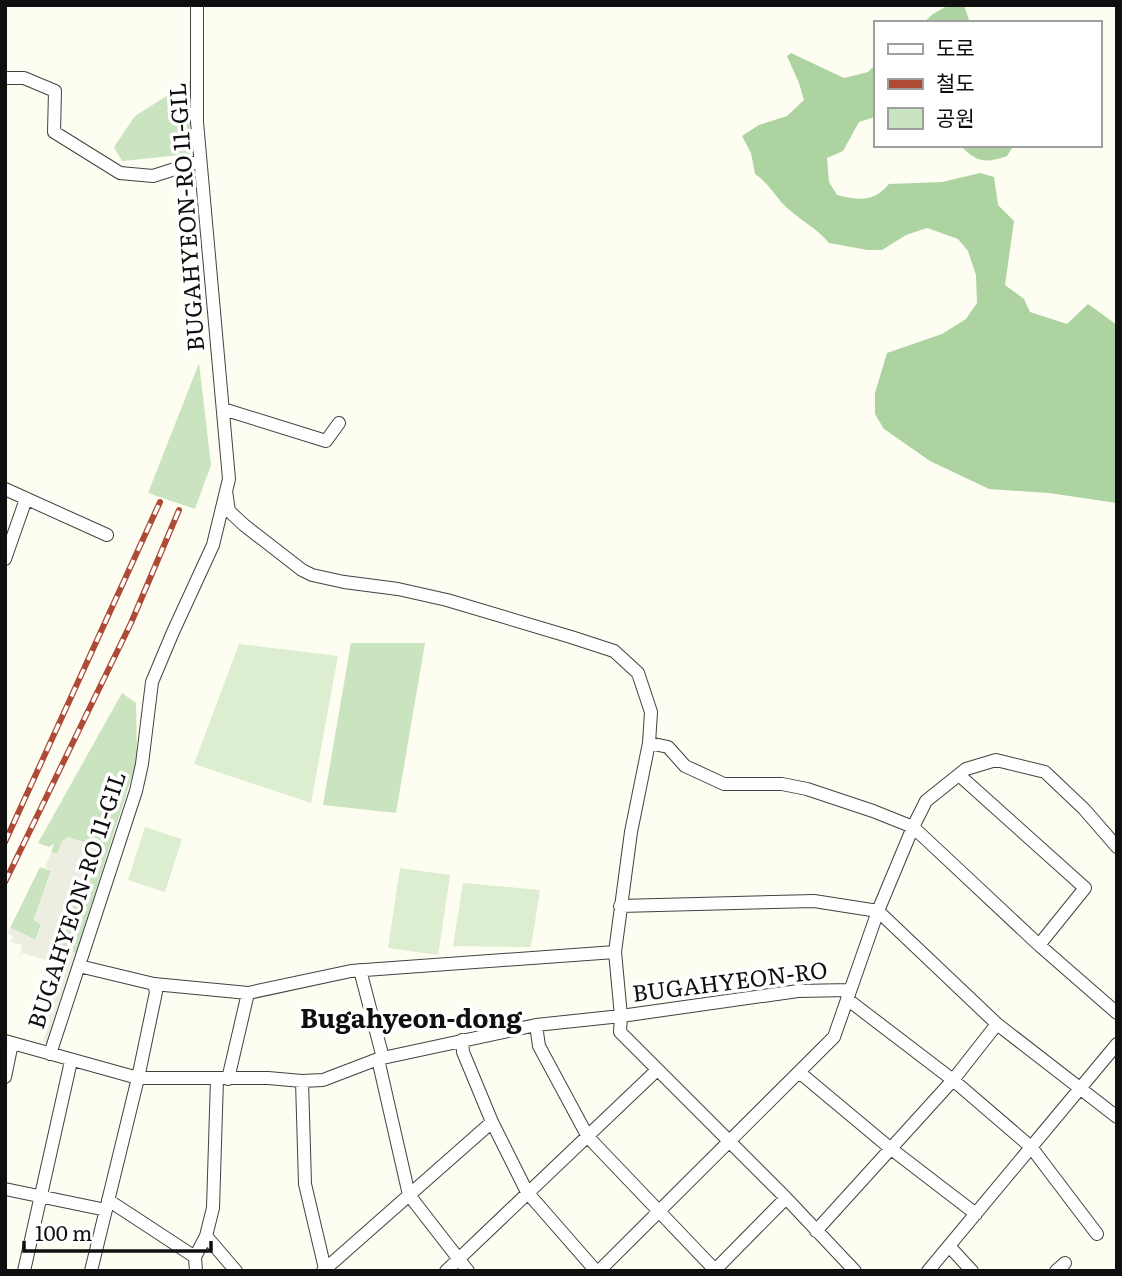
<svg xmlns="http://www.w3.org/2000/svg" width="1122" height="1276" viewBox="0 0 1122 1276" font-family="Literata,'Noto Sans KR',serif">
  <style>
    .green { fill: #cae4bf }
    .forest { fill: #acd3a0 }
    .pitch { fill: #dcedd0 }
    .plaza { fill: #edede1 }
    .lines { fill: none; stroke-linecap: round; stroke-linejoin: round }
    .minor-casing { stroke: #424242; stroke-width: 14 }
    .minor { stroke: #fff; stroke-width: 12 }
    .rail-casing { stroke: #ae4b37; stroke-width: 6 }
    .rail { stroke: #fff; stroke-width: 3.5; stroke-dasharray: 10; stroke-linecap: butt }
    .labels { text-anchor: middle; stroke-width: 7; stroke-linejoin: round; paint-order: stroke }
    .street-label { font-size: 23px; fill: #0f0f0f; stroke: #fff }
    .quarter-label { font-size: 26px; font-weight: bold; fill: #0f0f0f; stroke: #fff }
  </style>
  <rect width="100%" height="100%" fill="#fdfdf2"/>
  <path class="green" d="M190,81V154L122,161L114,147L135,116Z
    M199,363L211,465L195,509L148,493Z
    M351,643H425L396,813L323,805Z
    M122,693L136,703L137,760L76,953L60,948L80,885H86L98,847L68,837L57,854L51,852L54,844L49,847L38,843Z
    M40,867L51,871L34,919L41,925L36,939H34L10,928Z"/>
  <path class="forest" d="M949,5H964L970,23H923L933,14Z
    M791,53L844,78L868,72L875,65V117L859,122L843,151L827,158L829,182L837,195C859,200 873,203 889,184L942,182L980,173L994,177L998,205L1014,221L1005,285L1024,299L1030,312L1067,324L1088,304L1117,325V503L1049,493L989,489L930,461L884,429L875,414V393L887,353L942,334L966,319L977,303L976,275L968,251L958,239L927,228L906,235L882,250H868L829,243C816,227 796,218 782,203C773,192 767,182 755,174L751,153L742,136L759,125L787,116L804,100L799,83L787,56Z
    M960,145H1014L1007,156C985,164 976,162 960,145Z"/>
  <path class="pitch" d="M239,644L338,656L311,803L194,764Z
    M145,827L182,839L165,892L128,880Z
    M400,868L450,875L438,955L388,948Z
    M463,883L540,890L531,947L453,946Z"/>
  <path class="plaza" d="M68,837L99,847L86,885H80L60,947L76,953L47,1043L43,1041L49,1023L43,1020L59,964L22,953L19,958L22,945L10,942L13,936L7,933L11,928L33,939H37L41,925L34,920L51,871L45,868L51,852L57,854L62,841Z"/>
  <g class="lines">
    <g class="minor-casing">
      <path id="minor" d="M5,78H24L55,91L54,132L120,173L153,176L200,161
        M223,409L326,441L339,423
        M5,489L107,535
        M226,491L229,511L244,525L302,570L312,575L344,582L398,589L447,600L571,637L614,651L638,673L651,712L649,743L631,832L615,952L621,1016L620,1032L786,1198L855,1271
        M5,559L26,499
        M649,743L668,747L685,766L724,784H782L807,789L873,811L913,827L1039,945L1117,1013
        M959,775L1085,888L1039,945
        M620,906L814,901L878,911
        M878,911L997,1024L1117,1117
        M79,966L154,984L248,993L351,971L615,952
        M360,970L383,1058
        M847,999L953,1080L1031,1147L1097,1234
        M536,1025L539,1046L588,1137L716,1271
        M462,1040L463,1052L492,1122L527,1192L596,1271
        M5,1041L138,1078H268L302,1081L323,1080L378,1059L536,1025L621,1016L798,991L850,990
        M50,1054L136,791L142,764L152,682L173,632L213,545L229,479L197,122V5
        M378,1059L409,1195L468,1271
        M799,1072L890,1148L976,1214
        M5,1077L12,1043
        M217,1079L213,1208L206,1236L236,1271
        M228,1079L248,993
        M302,1081L305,1184L325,1269
        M5,1189L106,1210
        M108,1200L195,1257
        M816,1231L953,1080L997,1024
        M949,1246L972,1271
        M24,1271L71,1061
        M91,1271L138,1078L156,992L154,984
        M196,1271L195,1257L206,1236
        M323,1271L492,1122
        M446,1271L657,1070
        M599,1271L834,1037L878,911L913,827L926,801L966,769L996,760L1045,772L1084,809L1117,847
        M714,1271L786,1198
        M928,1271L1117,1044
        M1056,1271L1065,1263"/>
    </g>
    <use href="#minor" class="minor"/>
    <g class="rail-casing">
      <path id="rail" d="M5,842L160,502
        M5,882L131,623L179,510"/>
    </g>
    <use href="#rail" class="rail"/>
  </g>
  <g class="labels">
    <g class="street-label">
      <text transform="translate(187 217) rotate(-94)" y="8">BUGAHYEON-RO 11-GIL</text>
      <text transform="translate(77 900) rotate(-72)" y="8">BUGAHYEON-RO 11-GIL</text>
      <text transform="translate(730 982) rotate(-7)" y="8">BUGAHYEON-RO</text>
    </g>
    <g class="quarter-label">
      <text x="411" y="1028">Bugahyeon-dong</text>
    </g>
  </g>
  <rect width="1122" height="1276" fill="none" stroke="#0f0f0f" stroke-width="14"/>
  <rect x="874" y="21" width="228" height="126" fill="#ffffff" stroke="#9f9f9f" stroke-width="2"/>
  <rect x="888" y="44" width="35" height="10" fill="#ffffff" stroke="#9f9f9f" stroke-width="2"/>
  <text x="936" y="56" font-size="21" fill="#0f0f0f">도로</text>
  <rect x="888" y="79" width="35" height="10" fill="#ae4b37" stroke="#9f9f9f" stroke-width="2"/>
  <text x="936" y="91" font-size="21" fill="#0f0f0f">철도</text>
  <rect x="888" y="108" width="35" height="21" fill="#cae4bf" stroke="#9f9f9f" stroke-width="2"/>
  <text x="936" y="126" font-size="21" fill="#0f0f0f">공원</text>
  <path d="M24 1241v10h187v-10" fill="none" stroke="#0f0f0f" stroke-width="3.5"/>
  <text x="35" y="1241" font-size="21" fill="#0f0f0f" stroke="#ffffff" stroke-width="5" paint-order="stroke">100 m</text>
</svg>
